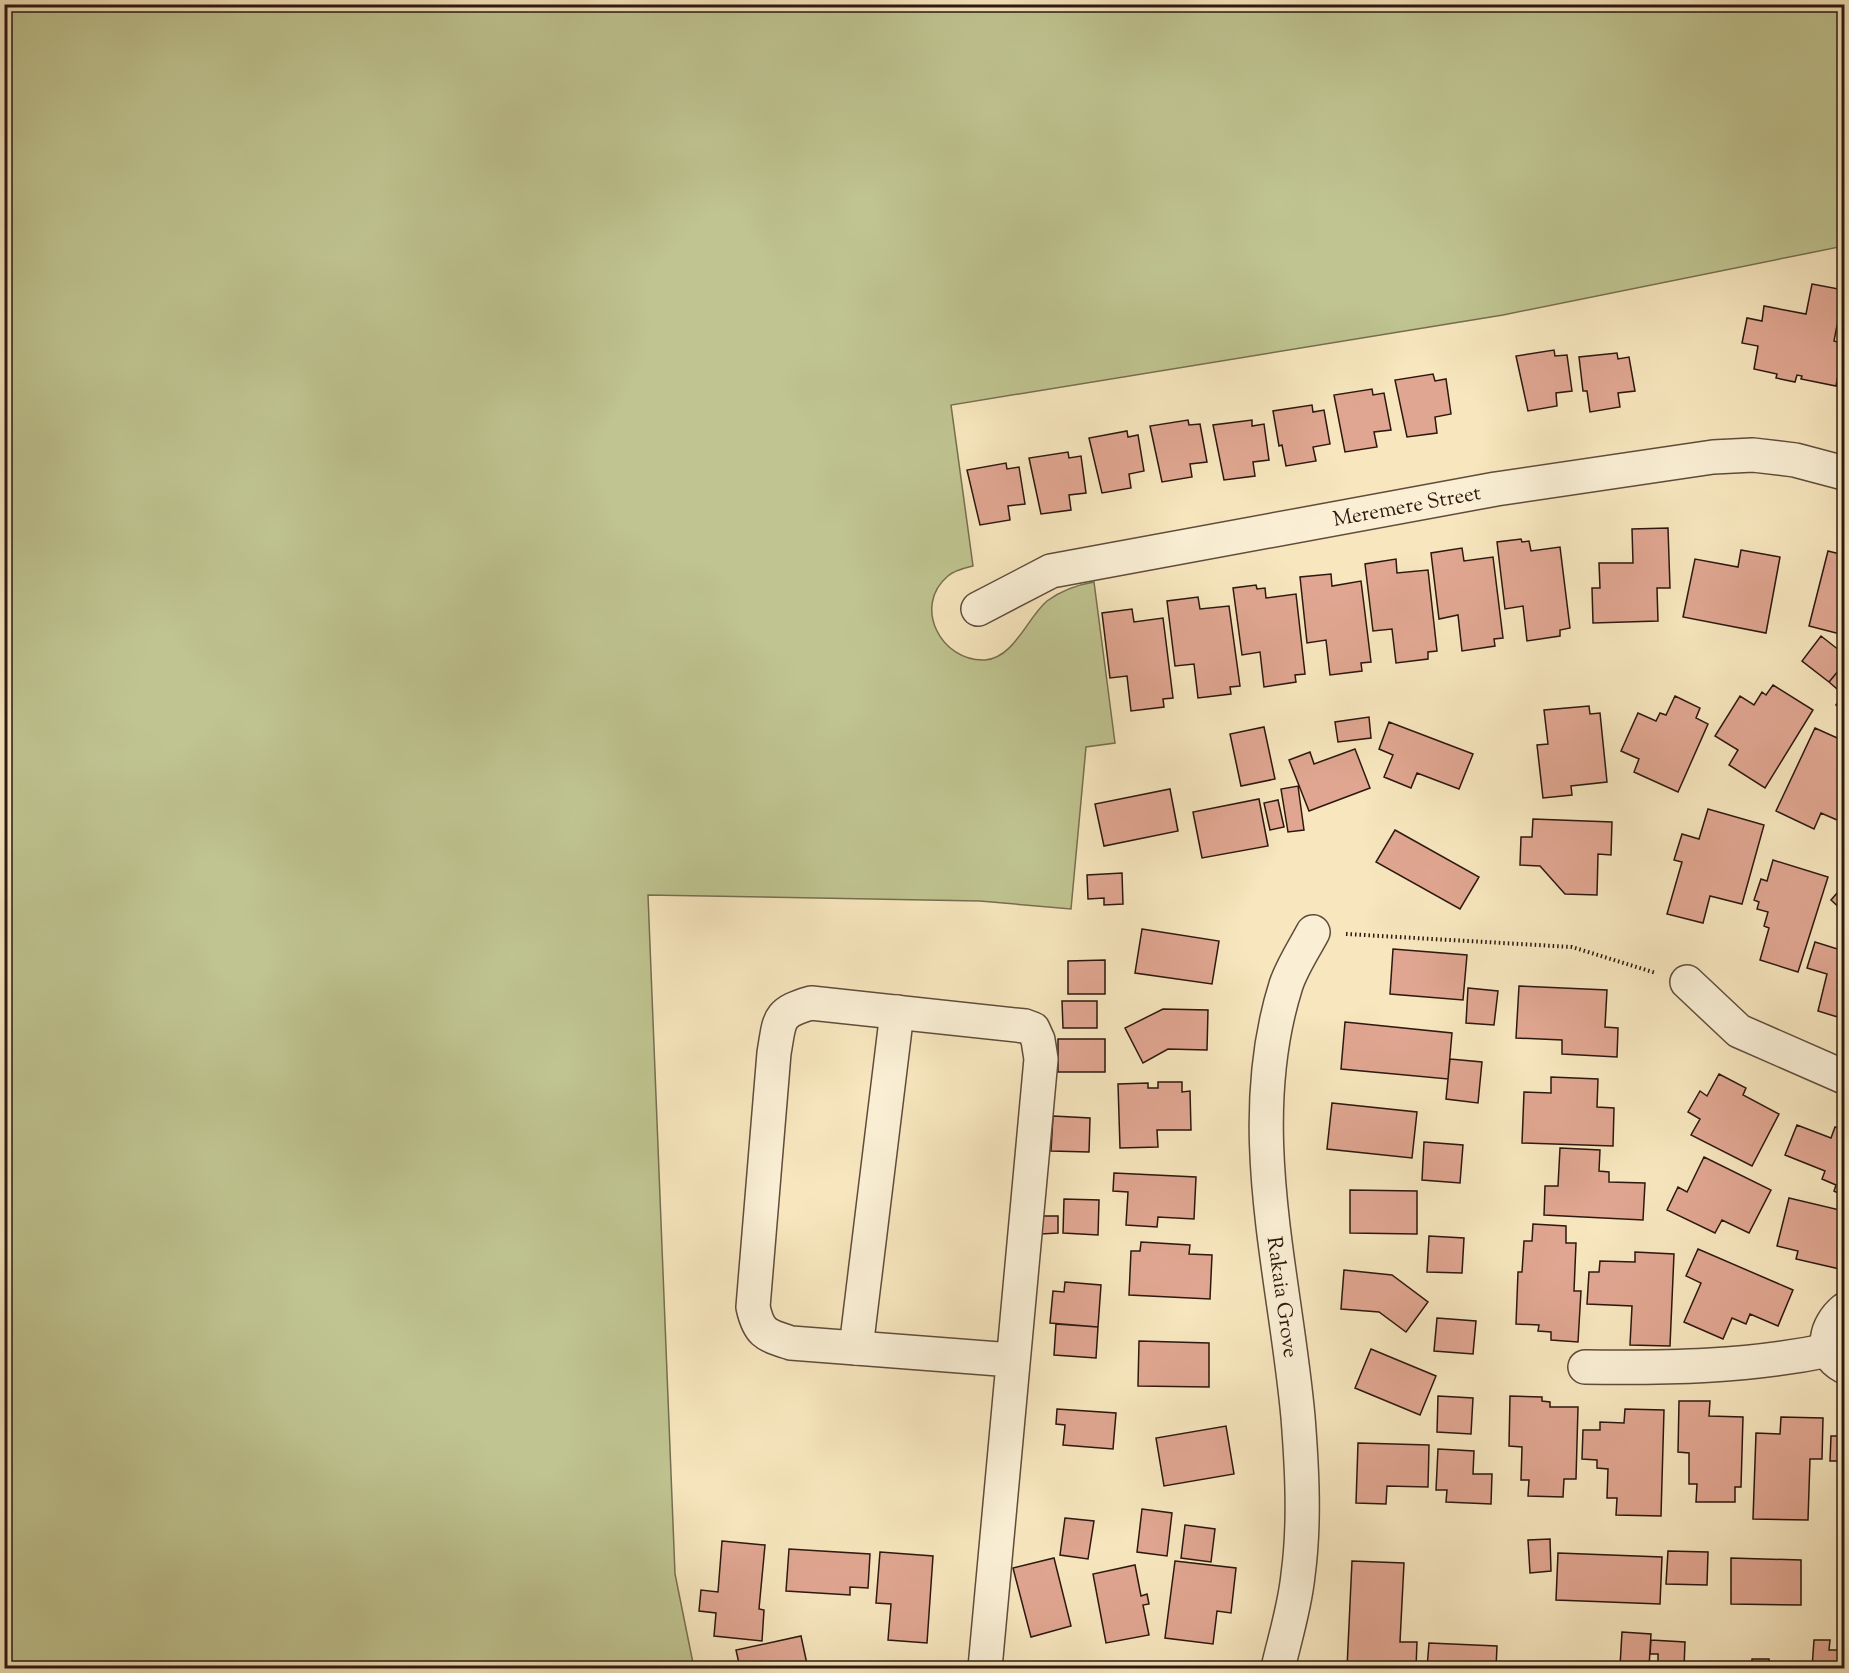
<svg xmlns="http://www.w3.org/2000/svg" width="1849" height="1673" viewBox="0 0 1849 1673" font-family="'Sorts Mill Goudy',serif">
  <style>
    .green { fill: #bfc490; stroke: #766e50; stroke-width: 1.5 }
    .building { fill: #e0a691; stroke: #2d180f; stroke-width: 1.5 }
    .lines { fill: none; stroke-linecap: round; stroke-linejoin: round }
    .minor-casing { stroke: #604c3b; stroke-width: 36 }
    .path { stroke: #2d180f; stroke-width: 4; stroke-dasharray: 1.5 3; stroke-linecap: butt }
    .minor { stroke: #faefd5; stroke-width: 33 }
    .labels { text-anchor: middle; stroke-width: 4.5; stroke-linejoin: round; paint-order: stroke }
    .street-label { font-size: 21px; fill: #2d180f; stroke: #faefd5 }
  </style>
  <rect width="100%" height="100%" fill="#f7e6be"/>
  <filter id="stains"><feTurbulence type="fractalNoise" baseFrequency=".00333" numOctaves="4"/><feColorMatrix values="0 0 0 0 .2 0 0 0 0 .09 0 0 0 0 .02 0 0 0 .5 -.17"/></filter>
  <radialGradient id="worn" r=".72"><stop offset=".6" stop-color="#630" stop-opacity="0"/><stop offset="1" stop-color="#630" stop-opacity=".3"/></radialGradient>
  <path class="green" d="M5,4L1844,5V246L1503,315L951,405L973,566C965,568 955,570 948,576C912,606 941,662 985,660C1014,658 1027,618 1047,601C1062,590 1076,585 1094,582L1115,743L1086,747L1071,909L980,901L648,895L675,1574L694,1668H5Z"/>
  <path class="building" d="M1812,284L1844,290L1834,341L1844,344L1836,386L1801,379L1802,376L1797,375L1795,382L1776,378L1777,374L1754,369L1758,346L1742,343L1747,318L1762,321L1764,306L1806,314Z
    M1554,350L1555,356L1567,355L1572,391L1556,393L1557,406L1528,411L1516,356Z
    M1617,353L1618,359L1629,357L1635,391L1618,393L1620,407L1590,412L1587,391H1583L1579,357Z
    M1433,374L1435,381L1446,379L1451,414L1435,417L1437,433L1407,437L1395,380Z
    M1372,389L1373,395L1384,393L1391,430L1374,432L1377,447L1345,452L1334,395Z
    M1312,405L1313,412L1324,410L1330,444L1313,447L1316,461L1286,466L1282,445L1279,446L1273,411Z
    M1188,420L1189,425L1200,424L1207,462L1190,464L1192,477L1162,482L1150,426Z
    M1252,420V426L1264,424L1269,460L1253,462L1255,476L1224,480L1213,425Z
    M1127,431L1128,437L1138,435L1144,471L1129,474L1131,488L1102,493L1089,438Z
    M1068,452L1069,458L1081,456L1086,493L1069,495L1071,510L1041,514L1029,458Z
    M1006,463L1007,469L1019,467L1025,504L1008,506L1010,520L980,525L967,470Z
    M1668,528L1670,588H1657L1658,621L1593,623L1592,588H1600L1599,563H1633L1632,529Z
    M1521,539L1522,542L1529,541L1531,551L1560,547L1570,628L1560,630V636L1527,641L1523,606L1505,609L1497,542Z
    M1462,548L1464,561L1493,557L1503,638L1494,639L1495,646L1462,651L1458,615L1439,619L1431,553Z
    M1741,550L1780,557L1766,633L1683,617L1695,559L1738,567Z
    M1828,551L1844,555V635L1809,626Z
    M1396,559L1397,573L1428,570L1437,651L1428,652V659L1396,663L1392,629L1373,631L1365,564Z
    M1331,574L1332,586L1361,581L1371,662L1361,663L1362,671L1330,675L1326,640L1307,643L1300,577Z
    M1256,585L1257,589L1265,588L1266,598L1296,594L1305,674L1295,675L1296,682L1264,687L1260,652L1242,655L1233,588Z
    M1198,597L1200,609L1229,606L1240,686L1230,687L1231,694L1198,698L1194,664L1175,666L1167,601Z
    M1132,609L1134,622L1163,618L1173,698L1163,699L1164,707L1131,711L1127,676L1110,678L1102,613Z
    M1821,636L1844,654V664L1829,682L1802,661Z
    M1844,664V695L1829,682Z
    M1773,685L1813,710L1765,788L1729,765L1738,750L1715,736L1740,696L1754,705L1762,692L1766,695Z
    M1844,695V712L1836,705Z
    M1675,696L1700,708L1696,718L1708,724L1678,792L1634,772L1639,759L1621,751L1638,713L1656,721L1660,713L1666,715Z
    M1589,706L1590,714L1600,713L1607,782L1571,786L1572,795L1543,798L1537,745L1548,744L1544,710Z
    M1369,717L1371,738L1338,742L1335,722Z
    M1389,722L1473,754L1459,789L1417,773L1411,788L1384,777L1393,755L1379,749Z
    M1264,727L1275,779L1241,786L1230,734Z
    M1815,728L1844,741V823L1821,813L1814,829L1776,811Z
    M1355,749L1370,788L1309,811L1289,760L1310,752L1314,764Z
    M1298,786L1304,830L1288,832L1281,789Z
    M1170,789L1178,831L1104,846L1095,804Z
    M1259,799L1268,846L1202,858L1193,812Z
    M1278,800L1284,827L1270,830L1264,803Z
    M1708,809L1764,825L1742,904L1710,896L1703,923L1667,914L1682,862L1674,860L1682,834L1699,839Z
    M1533,819L1612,822L1611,855L1598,854L1597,895L1565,894L1540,866L1520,865L1521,837H1532Z
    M1395,830L1479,877L1460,909L1376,862Z
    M1773,860L1828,877L1798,972L1760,960L1769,928L1764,926L1768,912L1757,909L1759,902L1754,900L1761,879L1767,881Z
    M1122,873L1123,904L1104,905V898L1088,899L1087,875Z
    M1844,885V912L1831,900Z
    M1142,929L1219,941L1212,984L1135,973Z
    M1815,942L1844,951V1019L1818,1011L1827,974L1807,968Z
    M1393,949L1467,955L1463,1000L1390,994Z
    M1105,960V994H1068V961Z
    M1519,986L1607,990L1605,1027L1618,1028L1617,1057L1562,1054V1040L1516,1038Z
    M1468,988L1498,991L1494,1025L1466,1023Z
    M1062,1001H1097V1028H1063Z
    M1163,1009L1208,1010L1207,1050L1168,1049L1143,1063L1125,1028Z
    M1345,1022L1452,1033L1448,1079L1341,1069Z
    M1058,1039H1105V1072H1058Z
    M1450,1059L1482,1062L1478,1103L1446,1099Z
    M1719,1074L1746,1088L1743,1095L1779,1114L1752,1166L1691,1135L1700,1119L1688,1112L1700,1091L1707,1096Z
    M1551,1077L1598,1079L1597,1107L1614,1108L1613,1146L1522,1143L1524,1092L1551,1093Z
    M1158,1082H1182V1092L1190,1091L1191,1130H1157L1158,1147L1120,1148L1118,1084L1148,1083V1088H1158Z
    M1332,1103L1417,1112L1412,1158L1327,1149Z
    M1053,1116L1090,1118L1089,1152L1051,1151Z
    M1797,1125L1831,1138L1835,1127L1844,1130V1196L1834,1191L1836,1185L1822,1179L1825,1171L1785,1155Z
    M1424,1142L1463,1145L1460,1183L1422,1180Z
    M1560,1148L1600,1150L1599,1171L1609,1172V1182L1645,1183L1643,1220L1544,1215L1545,1186H1558Z
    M1704,1157L1771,1190L1749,1233L1722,1220L1715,1233L1667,1210L1678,1187L1687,1192Z
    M1114,1173L1196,1177L1194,1219L1158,1217L1157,1227L1126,1225L1128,1192L1113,1191Z
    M1350,1190L1417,1191V1234L1350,1233Z
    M1789,1198L1844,1211V1270L1796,1259L1798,1251L1777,1246Z
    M1064,1199L1099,1200L1098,1235L1063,1233Z
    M1040,1216H1058V1233L1041,1234Z
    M1533,1224L1566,1226V1243H1576L1574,1291H1581L1578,1342L1551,1340V1332L1538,1331L1539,1325L1516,1324L1518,1272H1522L1524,1241H1532Z
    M1429,1236L1464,1238L1462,1273L1427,1272Z
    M1141,1242L1190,1245L1189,1254L1212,1255L1210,1299L1129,1295L1131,1251H1140Z
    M1698,1249L1793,1290L1778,1326L1750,1314L1746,1324L1732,1318L1723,1339L1684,1322L1701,1283L1686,1276Z
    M1635,1252L1674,1254L1670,1346L1630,1345L1632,1306L1587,1304L1589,1272H1599L1600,1261L1635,1262Z
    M1344,1270L1392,1275L1428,1302L1406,1332L1379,1312L1341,1309Z
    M1065,1282L1101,1285L1098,1327L1050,1323L1053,1291L1064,1292Z
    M1437,1318L1476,1321L1473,1354L1434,1351Z
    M1056,1324L1098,1327L1096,1358L1054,1355Z
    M1139,1341L1209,1343V1387L1138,1386Z
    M1371,1349L1436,1376L1420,1415L1355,1388Z
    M1438,1396L1473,1398L1471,1434L1437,1432Z
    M1510,1396L1542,1397V1401L1550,1402V1407H1578L1576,1479H1564L1563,1497L1528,1496L1529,1480H1521L1522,1447L1509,1446Z
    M1679,1401H1710L1709,1416L1743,1417L1741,1487H1735V1502H1696L1697,1484H1689V1453L1678,1452Z
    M1057,1409L1116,1413L1113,1449L1063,1445L1065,1425L1056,1424Z
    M1625,1409L1664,1410L1661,1516L1616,1515L1617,1498H1607L1608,1469L1597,1468V1460L1582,1459L1583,1430H1600V1422L1624,1423Z
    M1781,1417L1823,1418L1822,1459H1810L1808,1520L1753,1519L1756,1433L1780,1434Z
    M1226,1426L1234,1474L1164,1486L1156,1438Z
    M1831,1436H1844V1505H1842V1461H1830Z
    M1358,1443L1429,1445L1428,1487L1387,1486L1386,1504L1356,1503Z
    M1438,1449L1474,1451L1473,1474H1492L1491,1504L1446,1502L1447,1490H1436Z
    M1142,1509L1172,1513L1167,1556L1137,1552Z
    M1065,1518L1094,1521L1088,1559L1060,1555Z
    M1185,1525L1215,1529L1211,1562L1181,1558Z
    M1550,1539L1551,1571L1530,1573L1528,1540Z
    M722,1541L765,1545L759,1609L764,1610L762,1641L714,1636L716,1613L699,1611L701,1590L718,1592Z
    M789,1549L870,1554L868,1588L850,1587V1595L786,1591Z
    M1668,1551L1708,1552L1707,1585L1666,1584Z
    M880,1552L933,1556L927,1643L888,1640L891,1604L876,1603Z
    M1558,1553L1662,1557L1660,1604L1556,1600Z
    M1054,1558L1071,1626L1031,1637L1013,1568Z
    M1731,1558L1801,1560V1605L1731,1604Z
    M1175,1561L1236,1568L1231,1613L1217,1611L1213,1644L1165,1638Z
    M1352,1561L1404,1563L1400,1642H1417L1416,1668H1347Z
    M1135,1565L1141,1596L1147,1594L1149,1604L1143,1605L1149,1635L1106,1643L1093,1574Z
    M1622,1632L1651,1634L1649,1667L1620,1666Z
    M801,1636L807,1664L793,1668H740L736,1650Z
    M1651,1640L1685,1642L1684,1668H1658V1654H1650Z
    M1814,1640H1830L1829,1650H1841L1840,1668H1812Z
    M1429,1643L1497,1646L1496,1668H1427Z
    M1752,1659H1769V1668H1752Z
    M1552,1662L1625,1666V1668H1552Z"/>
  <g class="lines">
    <g class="minor-casing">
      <g id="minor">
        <path id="s1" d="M978,609L1051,571L1496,489L1713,457L1753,455L1795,460L1844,473"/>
        <path d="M1687,982L1739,1031L1844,1077"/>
        <path d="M856,1348L897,1012"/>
        <path d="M1843,1366C1818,1353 1826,1325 1844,1310"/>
        <path d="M1585,1367C1668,1368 1748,1367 1829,1350"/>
        <path d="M985,1668L1041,1059L1038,1040L1033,1029L1025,1026L811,1003C776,1013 780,1020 774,1053L753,1307C759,1334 766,1335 791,1343L1012,1360"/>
        <path d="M1278,1668C1285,1638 1295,1606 1298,1575C1305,1524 1302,1468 1298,1417C1285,1273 1241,1127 1286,985C1292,967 1304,949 1313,932"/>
      </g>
    </g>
    <path class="path" d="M1346,934L1572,947L1656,973"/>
    <use href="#minor" class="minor"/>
  </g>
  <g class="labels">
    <g class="street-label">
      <text dy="7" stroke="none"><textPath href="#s1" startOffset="444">Meremere Street</textPath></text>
      <text transform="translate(1283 1297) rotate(82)" y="7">Rakaia Grove</text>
    </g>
  </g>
  <rect width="1849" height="1673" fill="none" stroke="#f7e6be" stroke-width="24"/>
  <rect x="6" y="6" width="1837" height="1661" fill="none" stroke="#2d180f" stroke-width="3"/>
  <rect x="12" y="12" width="1825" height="1649" fill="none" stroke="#2d180f" stroke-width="1.5"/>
  <rect width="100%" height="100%" filter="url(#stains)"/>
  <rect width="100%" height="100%" fill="url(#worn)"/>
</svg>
